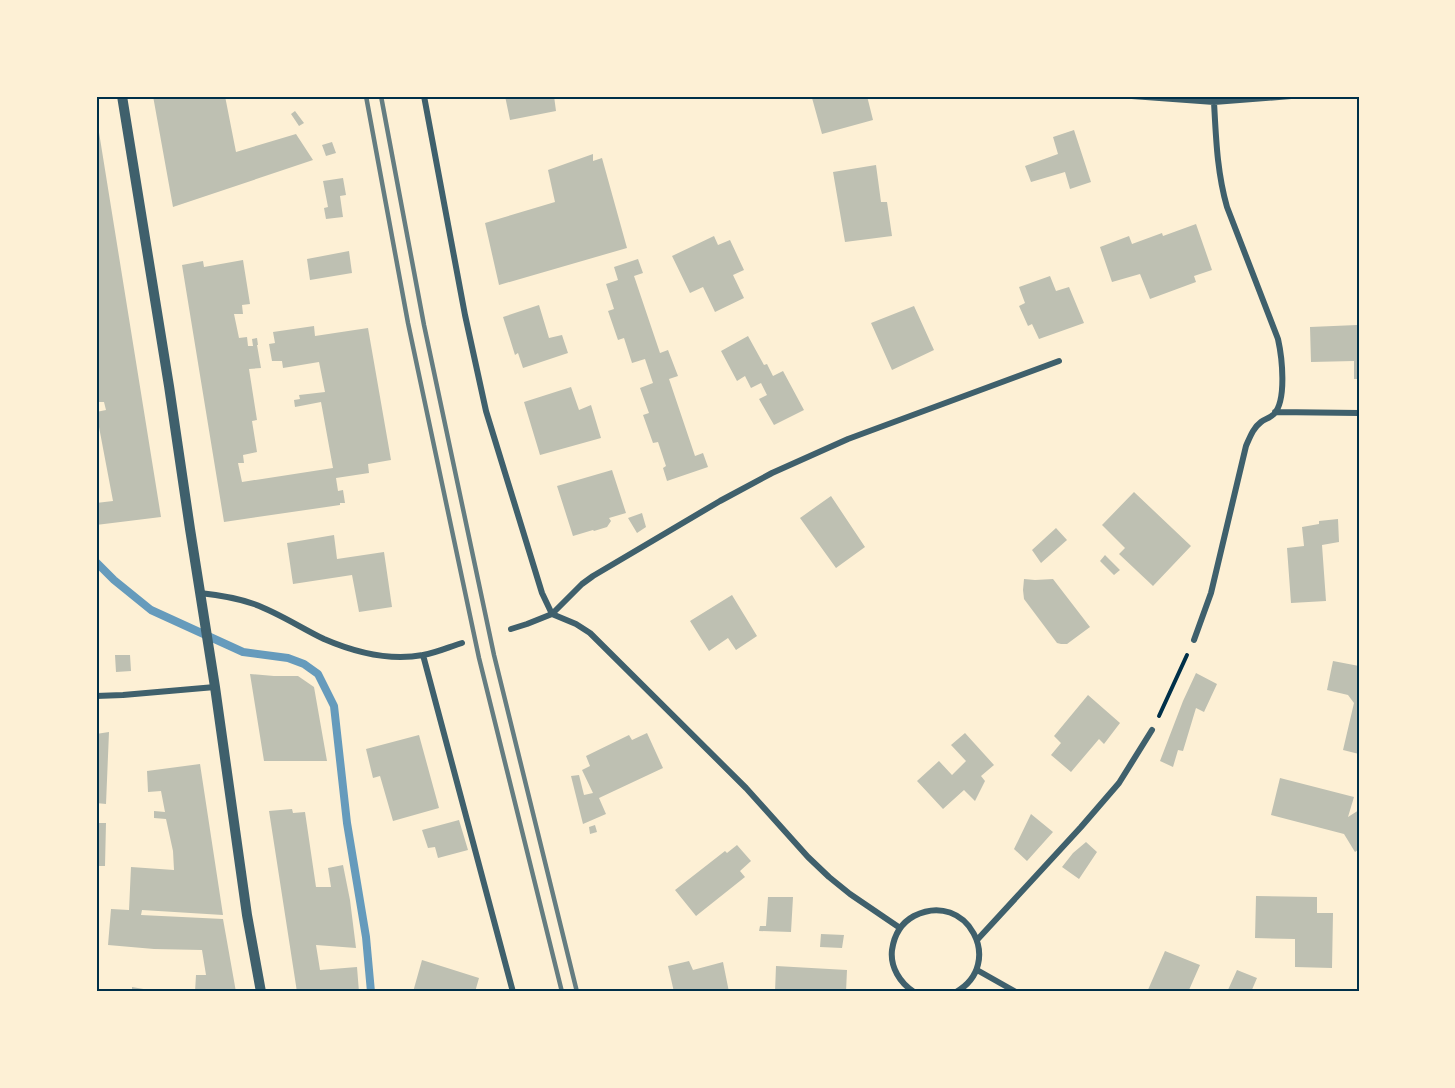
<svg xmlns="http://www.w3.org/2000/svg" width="1455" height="1088" viewBox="0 0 1455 1088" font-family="'Libre Baskerville',serif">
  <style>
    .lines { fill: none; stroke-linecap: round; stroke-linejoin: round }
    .stream { stroke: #669bbc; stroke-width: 8 }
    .building { fill: #bec0b2 }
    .path { stroke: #003049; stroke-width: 4 }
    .minor { stroke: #3f606c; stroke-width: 6 }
    .tertiary { stroke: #3f606c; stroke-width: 10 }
    .rail { stroke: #657d81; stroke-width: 4.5 }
    .neatline { fill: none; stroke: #003049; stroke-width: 2 }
  </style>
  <rect width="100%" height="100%" fill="#fdf0d5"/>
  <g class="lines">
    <path class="stream" d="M96,562L114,580L151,610L243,652L288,658L304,664L318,674L334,706L347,823L366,937L371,992"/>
  </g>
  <path class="building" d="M153,96H225L236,152L296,134L313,160L173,207Z
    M505,96H554L556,111L510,120Z
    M817,96H867L873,120L822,134L812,98Z
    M295,111L304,123L299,126L291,114Z
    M96,120H97L161,517L96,525V503L113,501L99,427L96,428V412L106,410L104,402H98V398H96Z
    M1074,130L1091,182L1070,189L1065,172L1031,182L1025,166L1058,154L1053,137Z
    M332,142L336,153L326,156L322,145Z
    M593,154V161L602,158L627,248L499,285L485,223L555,202L548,170Z
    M876,165L881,202H887L892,236L845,242L833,172Z
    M343,178L346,195L340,196L343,217L326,219L324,208L328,207L323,181Z
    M1196,224L1212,270L1194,276L1196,282L1150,299L1140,274L1112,282L1100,247L1129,236L1132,244L1162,233L1163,236Z
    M714,236L718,245L730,240L744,270L733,275L744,298L715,312L703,287L690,293L672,256Z
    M349,251L352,273L310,280L307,259Z
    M638,259L643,273L634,276L660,353L668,350L678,376L669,379L695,456L703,453L708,467L667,481L663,468L666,466L658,442L653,443L643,415L649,413L640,388L653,383L645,359L632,363L624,338L618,340L608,311L614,309L606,284L618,280L614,267Z
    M243,260L250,304L242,305L243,314H234L239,338L247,337L248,346H253L252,339L257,338L258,345H257L261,368L249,369L257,420L252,421L257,452L243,455L244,463H238L242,482L333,468L321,402L295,407L294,400L300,399L299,395L325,392L319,362L283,368L282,361H272L269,344L275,343L273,332L314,326L315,336L368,328L391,460L368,464L369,473L336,478L338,491L343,490L345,503H340V505L224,522L182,265L203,261L204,267Z
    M1050,276L1056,291L1069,287L1084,323L1039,339L1032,324L1028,326L1019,306L1025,303L1019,287Z
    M539,305L549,338L562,335L568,353L523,368L518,353L515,355L503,317Z
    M914,306L934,350L892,370L871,323Z
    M1357,325L1358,333H1359V379H1354V361L1311,362L1310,327Z
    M748,336L764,365L767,364L773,376L783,371L804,410L774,425L759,399L767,395L761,383L751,388L745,376L737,381L721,351Z
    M571,387L579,410L591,405L601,438L540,455L524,402Z
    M612,470L626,513L609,518L611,521L607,527L594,531L593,530L573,536L557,486Z
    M1134,492L1191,546L1153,586L1119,554L1125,548L1102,525Z
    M831,496L865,547L836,568L800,518Z
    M642,513L646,527L637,533L628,518Z
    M1338,519L1339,542L1322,545L1326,601L1291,603L1287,548L1304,546L1302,527L1319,524V521Z
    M1056,528L1067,540L1041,563L1032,550Z
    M334,535L337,559L384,552L392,607L359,612L352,575L293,584L287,543Z
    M1105,555L1120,570L1114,575L1100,561Z
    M1024,579L1035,580L1053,579L1090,627L1067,644H1061L1057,643L1024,599L1023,590Z
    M732,595L757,636L736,650L728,638L709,651L690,621Z
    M115,655H130L131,671L116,672Z
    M1333,661L1359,666V754L1343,750L1354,703L1348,695L1327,690Z
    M1196,673L1217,684L1204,712L1196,708L1183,751L1178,750L1173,767L1160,761L1183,701Z
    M250,674L274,676H298L314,687L327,761H264Z
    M1088,695L1120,723L1104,744L1099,739L1071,772L1051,755L1061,743L1054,736Z
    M109,732L106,804L96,803V734Z
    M647,733L663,768L599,798L606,814L583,824L571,776L579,775L584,795L593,793L582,770L590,766L586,756L629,735L632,740Z
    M965,733L994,765L981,776L985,781L975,801L964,790L943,809L917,781L939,761L952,775L966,761L951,745Z
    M419,735L439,808L393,821L380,776L373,778L366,749Z
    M200,764L223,915L142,910L141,915L223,919L236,992H195L196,975H206L202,950L154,949L108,945L111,909L129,910L131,867L174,870L173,851L166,819L154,818V811L165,812L161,791L148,792L147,771Z
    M1280,778L1354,797L1348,817L1359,810V849L1355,852L1344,834L1271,815Z
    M292,809L293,813L305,812L316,887H331L328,868L343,865L350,900L356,948L316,945L320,970L357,967L359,992H297L269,811Z
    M1031,814L1053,832L1027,861L1014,849Z
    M459,820L468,850L438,858L435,847L428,848L422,830Z
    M96,823H106L105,866H96Z
    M595,825L597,832L590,834L589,827Z
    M1086,842L1097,852L1079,879L1062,867L1073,853Z
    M737,845L751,861L740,871L745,877L696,916L675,890L725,851L727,853Z
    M1256,896L1317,897V913H1333L1332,968L1295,967V939L1255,938Z
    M768,897H793L791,932L759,931L760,926H766Z
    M821,934L844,935L842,948L820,947Z
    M1165,951L1200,965L1189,990L1193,992H1147Z
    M422,960L479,978L475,992H413Z
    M689,961L693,970L723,962L729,992H674L668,966Z
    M776,966L847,970L846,992H775Z
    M1237,970L1257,978L1251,992H1227Z
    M132,987L155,991V992H132Z"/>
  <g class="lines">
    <path class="path" d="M1159,716L1187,655"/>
    <path class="minor" d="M424,96L465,315L486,411L542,593L552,614
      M1132,96L1214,102L1291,96
      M1275,412L1359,413
      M200,593C219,595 237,598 254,604C279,613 301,628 324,639C354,652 390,661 423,655C436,653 449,647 462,643
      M552,614L576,624L590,633L746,788L808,857L829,877L850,894L900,928
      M511,629L527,624L552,614L582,584L593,576L720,501L772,473L848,439L1059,361
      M1194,640L1211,593L1246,446C1250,437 1253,428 1261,422C1265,419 1270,418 1274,414C1287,400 1282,357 1278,339L1227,207C1217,172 1216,138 1214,102
      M423,655L513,992
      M96,696L123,695L215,687
      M977,940L1081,827L1119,783L1152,730
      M977,970L1016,992
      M914,992C900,983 890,967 892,950C894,936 901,923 914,916C967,889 1006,964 956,992"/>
    <path class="tertiary" d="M122,96L169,386L190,529L215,687L247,915L261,992"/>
    <path class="rail" d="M366,96L408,323L479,658L562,992
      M381,96L424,325L494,655L577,992"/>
  </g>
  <rect width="1455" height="1088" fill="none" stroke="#fdf0d5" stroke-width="195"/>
  <rect x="98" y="98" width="1260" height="892" class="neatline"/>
</svg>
